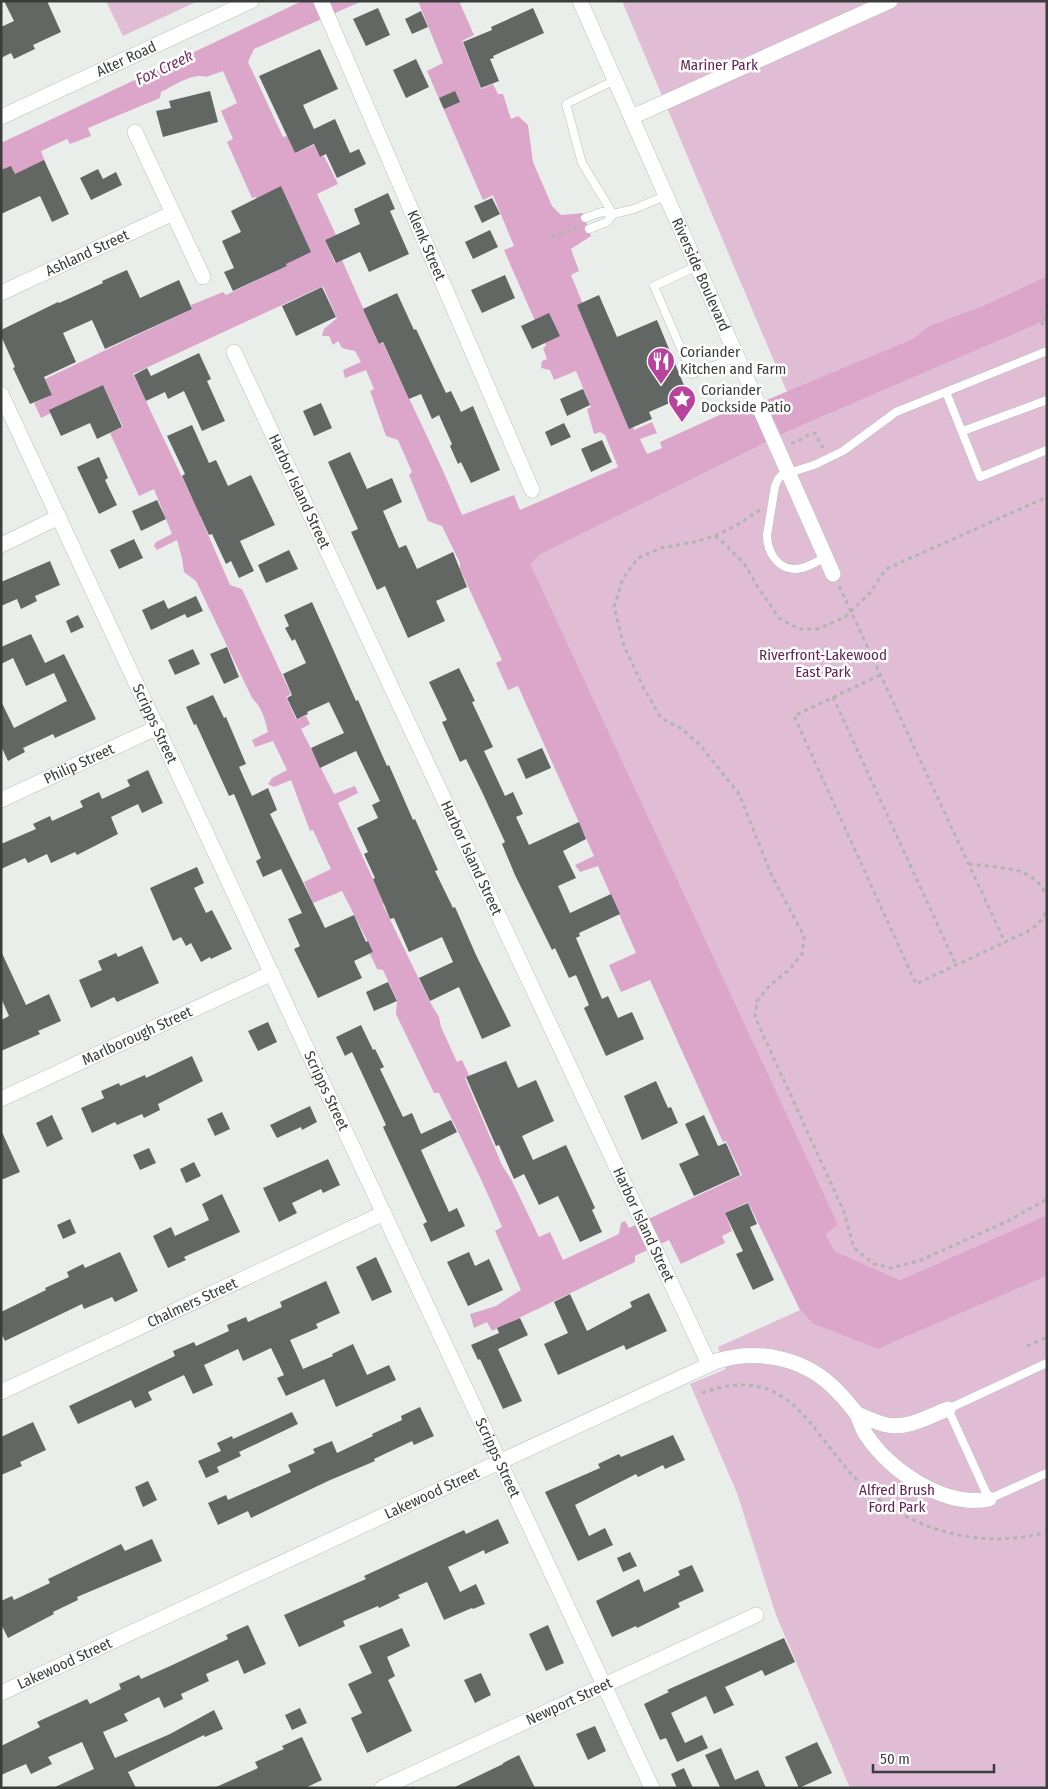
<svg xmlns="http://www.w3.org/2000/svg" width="1048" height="1789" viewBox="0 0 1048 1789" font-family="'Fira Sans Condensed',sans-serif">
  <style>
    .green { fill: #e1bdd5 }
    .water { fill: #dba6ca; fill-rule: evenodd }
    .building { fill: #636764 }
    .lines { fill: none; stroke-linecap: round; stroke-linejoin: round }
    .lane-casing { stroke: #bbc0bc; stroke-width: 9 }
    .street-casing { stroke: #bbc0bc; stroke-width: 16 }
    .path { stroke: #b1b5b2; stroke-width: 3; stroke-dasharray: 4 4; stroke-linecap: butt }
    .lane { stroke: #fff; stroke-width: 8 }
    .street { stroke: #fff; stroke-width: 15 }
    .labels { text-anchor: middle; stroke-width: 5; stroke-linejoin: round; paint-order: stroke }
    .street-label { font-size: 15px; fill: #3b3d3c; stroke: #fff }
    .park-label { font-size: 15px; fill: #632554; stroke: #fff }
    .poi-label { font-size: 15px; fill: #3b3d3c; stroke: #fff; text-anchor: start }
    .water-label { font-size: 16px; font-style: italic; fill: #743563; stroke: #fff }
  </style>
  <rect width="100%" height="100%" fill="#e9eeea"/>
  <path class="green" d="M106,1H198L123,36Z
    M622,1H1047V276L982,306L929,326L912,339L787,392Z
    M1047,320V1215L900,1280L835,1251L826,1233L838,1224L531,565L539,555L789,431Z
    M1047,1276V1788H850L776,1615L737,1493L690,1384L726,1369L718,1347L800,1310L813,1324L878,1349Z"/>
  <path class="water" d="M302,1H362L254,49L248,62L283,137L287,136L295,153L314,145L320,157L324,156L338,184L317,194L336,235L325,240L335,263L342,260L379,344L383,343C409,400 438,456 462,515L514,495L520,510L618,467L605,435L600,432L594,434L587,409L591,407L576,371L554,380L550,370L541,368L542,361L547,359L543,348L546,346L504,250L514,246L493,195L483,200L427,71L443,63L418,1H459L474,35L462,41L481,89L493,84L498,94H503L511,119L518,116L528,125L533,162L552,206L561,215L583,213L591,236L571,249L579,271L571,275L634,430L652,422L657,433L640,439L647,454L662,448L660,442L724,413L743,410L912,339L929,326L982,306L1047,276V320L789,431L539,555L531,565L838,1224L826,1234L835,1251L900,1280L1047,1215V1276L878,1349L813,1324L800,1310L748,1202L725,1213L732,1231L722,1236L725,1243L681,1264L669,1240L635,1256V1262L492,1331L487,1322L474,1328L470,1314L496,1306L521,1290L495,1231L502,1227C483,1181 461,1138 439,1093H434L396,1014L397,1000L383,970L377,969L370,954L373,952L342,891L313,903L304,882L331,869L313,830L310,831L291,780L274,787L268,784L272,778L287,770L273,741L255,747L252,740L268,732C265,719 262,708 252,698L196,581L184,572L182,558L177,540L157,550L154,546L156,542L172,534L154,489L139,496L110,433L123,427L103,385L78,397L79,399L41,418L34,403L52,395L45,379L192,309L191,305L223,292L226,295L287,266L256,197L252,198L227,142L233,139L221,111L237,103L223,71L206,77C193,72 173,86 161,92L160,98L88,128L91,136L70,144L67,139L41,151L50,175L1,198V143ZM323,286L337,318L324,329L322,336H329L333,345L338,341L342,348L355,351L361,362L343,370L345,378L366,370L374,389L370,391L386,436L398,440L412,472L409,475L428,521L442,526L460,563V569L502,660L496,663L508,690L518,686L594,856L575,865L580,872L598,866L636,953L609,965L621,992L650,980L723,1142L726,1141L742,1175L629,1228L625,1221L621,1223L619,1234L563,1260L550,1232L539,1237L512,1181L502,1165L465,1078L469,1075L462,1060L457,1062L441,1027L439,1017L430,1002L383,905L384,903L338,803L358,793L355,786L334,794L301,729L310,724L306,716L296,719L286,697L291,694L242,589L230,585L200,516L206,513L191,496L133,374Z"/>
  <path class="building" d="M4,1H47L61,32L33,45L35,49L14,59L11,53L1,58V27L14,21Z
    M378,8L390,35L366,46L353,19Z
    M533,8L544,33L493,56L494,58L490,59L499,81L481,88L463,42L492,30L491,27Z
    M421,11L428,27L412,34L405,19Z
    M320,49L338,89L303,105L314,129L335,119L350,153L359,149L366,164L337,178L326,154L320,157L314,144L295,153L259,76Z
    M416,59L429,87L406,98L393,70Z
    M210,91L218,122L163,137L156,111L171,108L169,101Z
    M455,91L460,102L444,109L439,98Z
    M44,160L69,214L52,222L40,196L1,214V170L11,166L15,174Z
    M98,169L103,179L116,172L122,185L91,200L80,178Z
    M281,186L311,252L286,264L287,266L233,291L224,272L234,268L222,241L241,232L231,211Z
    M388,193L395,209L390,211L409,254L369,272L360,252L336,263L325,240L360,224L354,209Z
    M492,198L500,214L482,223L474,206Z
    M490,230L498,247L473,259L465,242Z
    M127,270L140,298L179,280L192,309L105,349L92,320L63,333L76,362L44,377L52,395L30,404L13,368L15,367L1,336V330L58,302L59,303L103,283L102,281Z
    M505,275L515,298L482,313L471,290Z
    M322,287L336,317L296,336L282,306Z
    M397,293L414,330L416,329L446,393L451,391L461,412L473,406L500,470L471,483L461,462L458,464L450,446L452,444L439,415L432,419L421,394L409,399L383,342L379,344L363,309Z
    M599,295L617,337L657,320L688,395L649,412L652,419L629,429L577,305Z
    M549,313L560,336L532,349L521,326Z
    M199,353L211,379L207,381L225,421L202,431L184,391L168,399L165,392L146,401L134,375L147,368L151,376Z
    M103,385L122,427L97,439L90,423L61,436L49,410Z
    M583,389L590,405L567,416L560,399Z
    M321,403L332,428L314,436L303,411Z
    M564,423L571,437L551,446L545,432Z
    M192,425L209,463L216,460L228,486L251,475L275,525L240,541L254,571L239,578L231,561L226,564L212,534L209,535L182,476L185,474L167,436Z
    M602,440L612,462L591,472L581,449Z
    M350,452L367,489L392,478L402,502L383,511L399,548L406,545L417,569L453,552L467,587L436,601L445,621L408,638L385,586L377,590L351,532L358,529L328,462Z
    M99,457L108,478L105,480L117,505L99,514L77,467Z
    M157,500L166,519L141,531L132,511Z
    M134,539L143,558L119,569L110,550Z
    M289,550L298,569L266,583L258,565Z
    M50,561L60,585L35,596L37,601L21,609L17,599L1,606V582Z
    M196,596L203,611L187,618L185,614L151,630L142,610L164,600L168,609Z
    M312,602L356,701L358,700L387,766L389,765L413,820L415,819L424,839L438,870L435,871L453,908L455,907L476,955L511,1026L482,1039L459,987L430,1001L419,978L453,962L442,937L409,952L394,918L390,919L384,904L373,879L375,878L364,854L368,852L357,828L378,818L372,805L380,801L356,751L320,768L311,748L344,733L329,702L307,712L308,714L297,719L287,698L292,695L283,674L306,663L295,639L292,641L285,628L289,626L284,615Z
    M78,615L84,627L71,633L66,621Z
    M31,634L45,663L64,654L96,719L55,738L53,734L23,748L25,752L8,761L1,746V701L14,728L67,701L54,673L26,686L13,658L1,664V647Z
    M227,647L239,677L224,684L210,654Z
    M193,649L200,664L175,675L168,660Z
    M459,668L475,701L472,702L493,747L484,751L505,796L513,792L523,814L516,817L529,845L579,822L586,839L563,851L576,878L558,886L570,913L611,894L620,914L579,933L580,936L576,938L602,999L608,996L618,1018L632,1012L644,1039L606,1056L584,1008L589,1005L576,975L569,978L555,948L552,950L515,875L502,844L505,842L483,794L466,759L460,762L442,722L447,720L429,682Z
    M213,695L224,718L226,717L246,764L239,767L252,796L268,788L277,810L270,814L325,928L354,915L366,942L368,941L373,952L354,961L362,978L318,998L294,949L300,946L288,919L302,913L281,869L263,877L256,861L261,858L234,794L229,796L196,724L194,725L186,707Z
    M542,748L551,768L526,779L517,759Z
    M148,770L163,803L142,813L138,804L111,817L118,834L77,855L75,852L51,863L47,854L28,863L25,858L1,869V844L36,829L33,824L50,816L52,821L83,807L80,801L99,792L102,799L130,786L127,780Z
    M197,867L204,883L194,888L206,913L212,910L232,949L211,959L210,957L201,962L191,943L186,946L181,937L173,941L150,888Z
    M142,946L159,983L117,1002L114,997L91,1008L79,980L102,970L98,961L116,953L118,957Z
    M1,951L26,1005L49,994L61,1021L38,1031L40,1034L1,1051V1020L9,1016L1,998Z
    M388,982L397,1001L374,1011L366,992Z
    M268,1022L277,1042L258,1051L248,1031Z
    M361,1025L373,1050L375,1049L384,1067L380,1069L403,1117L412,1113L421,1134L451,1120L457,1132L421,1150L449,1212L457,1208L465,1226L431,1242L423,1224L427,1222L383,1127L386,1125L352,1052L345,1056L336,1037Z
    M192,1056L203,1081L158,1104L160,1110L144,1118L142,1114L117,1125L115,1122L92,1133L81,1108L104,1098L101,1091L119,1083L120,1086L145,1075L146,1078Z
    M506,1061L518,1088L536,1080L554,1121L522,1136L533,1160L566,1145L595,1208L592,1210L602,1232L580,1242L558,1196L539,1205L524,1174L514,1179L499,1145L496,1146L466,1077Z
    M656,1081L668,1108L671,1107L678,1123L642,1140L624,1096Z
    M310,1106L317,1122L302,1130L301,1127L277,1138L270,1125Z
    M222,1112L230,1129L215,1136L207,1119Z
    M52,1115L63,1139L47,1147L36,1123Z
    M704,1115L718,1146L726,1143L740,1175L694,1196L679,1164L699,1155L685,1124Z
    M1,1130L20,1172L1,1180Z
    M149,1148L156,1163L140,1170L133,1155Z
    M328,1159L340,1185L323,1193L321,1189L292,1203L297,1213L279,1222L263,1188Z
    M194,1162L201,1176L186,1183L180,1169Z
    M222,1194L240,1232L184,1257L186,1260L168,1268L153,1236L171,1227L175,1236L209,1220L202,1204Z
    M748,1203L757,1224L750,1227L774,1280L753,1290L736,1254L743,1251L725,1213Z
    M70,1219L76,1233L63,1239L57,1225Z
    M120,1252L138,1291L115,1302L112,1297L84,1309L82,1304L5,1341L1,1333V1312L46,1290L45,1288L69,1277L67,1272L83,1264L85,1268Z
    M469,1252L475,1266L489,1259L503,1290L468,1306L447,1262Z
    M376,1257L392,1292L372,1301L356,1267Z
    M326,1281L340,1313L316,1324L318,1328L290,1340L303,1369L333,1356L332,1354L353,1344L367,1375L389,1365L396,1380L336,1407L324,1379L286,1396L277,1378L284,1375L271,1348L243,1361L238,1349L204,1365L213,1385L193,1394L184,1375L148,1392L152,1400L135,1408L131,1400L78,1424L69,1406L175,1356L173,1351L194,1342L196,1346L229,1331L227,1325L246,1317L248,1322L282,1307L280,1302Z
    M649,1293L667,1331L626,1350L624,1345L558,1375L544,1344L568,1333L554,1302L570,1294L587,1331L632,1307L630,1302Z
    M520,1318L528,1335L498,1349L522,1401L503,1409L480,1359L478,1360L471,1345L499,1333L497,1328Z
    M420,1407L434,1436L414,1445L412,1441L374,1459L375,1461L328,1481L251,1518L248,1511L218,1525L208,1503L226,1495L228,1500L291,1472L288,1465L315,1453L313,1449L332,1441L337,1453L373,1436L372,1434L402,1420L401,1416Z
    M292,1412L298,1424L239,1452L241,1456L217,1467L219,1472L206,1478L198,1461L221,1451L217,1443L232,1436L233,1439Z
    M33,1422L46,1450L20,1462L22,1466L1,1475V1437Z
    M673,1435L685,1460L665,1469L663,1465L638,1477L636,1474L575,1505L589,1536L605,1528L613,1545L578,1561L545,1492L600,1468L598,1464L619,1454L621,1457Z
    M148,1481L157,1500L143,1507L135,1487Z
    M498,1519L509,1543L485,1554L484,1550L448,1567L460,1592L476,1584L485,1604L473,1609L472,1608L444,1620L427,1582L398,1595L400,1598L379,1608L378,1606L343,1621L345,1626L299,1647L284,1615L366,1579L364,1576L464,1530L466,1534Z
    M152,1539L162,1561L77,1597L78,1600L53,1612L54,1614L8,1638L1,1624V1601L12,1596L14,1600L50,1583L48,1579L121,1544L125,1551Z
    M630,1552L637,1566L623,1572L617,1558Z
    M692,1565L704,1591L678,1603L680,1607L637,1628L636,1626L612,1637L596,1601L639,1579L644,1592L680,1575L678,1571Z
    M248,1625L266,1664L244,1674L238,1660L206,1674L209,1681L181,1694L183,1699L164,1708L159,1697L124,1714L128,1721L103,1732L115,1758L170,1734L214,1710L223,1729L205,1737L204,1735L128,1772L136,1788H53L94,1769L82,1742L48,1757L52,1764L31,1774L26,1764L1,1775V1746L40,1727L37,1722L87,1699L90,1704L121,1689L119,1684L139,1675L141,1679L168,1667L228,1639L226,1635Z
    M548,1625L564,1663L546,1671L529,1634Z
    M402,1628L410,1646L387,1657L395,1676L388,1680L412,1731L367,1753L351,1718L362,1713L348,1684L372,1673L359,1646Z
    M784,1638L795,1662L765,1676L762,1670L725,1687L734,1705L714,1714L706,1696L671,1713L685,1743L702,1735L708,1748L677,1762L666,1738L660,1740L644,1704L669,1692L667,1690Z
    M481,1673L491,1695L475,1703L464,1680Z
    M300,1708L307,1723L292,1730L285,1715Z
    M595,1726L606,1751L588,1760L576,1734Z
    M302,1737L322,1780L305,1788H214L258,1768L255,1762L284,1749L282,1746Z
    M817,1742L832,1773L799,1788L785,1757Z
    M721,1748L735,1780L758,1770L766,1788H719L720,1787L705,1755Z
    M519,1755L535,1788H453L503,1764V1763Z
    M684,1768L693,1788H677L671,1774Z"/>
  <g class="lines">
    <g class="lane-casing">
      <path id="lane" d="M615,80L566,104L582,163L613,214L634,209L665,196
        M585,218L602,212L613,214L607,222L589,229
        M697,266L654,286L692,374L737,357
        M946,392L980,477L1047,450
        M963,431L1047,400
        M826,557C816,562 805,569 795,569C777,569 767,551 767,535L775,486L778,479L782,475L814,465L843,451L896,412L1047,351
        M1047,1363L948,1409L989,1499L1047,1473"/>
    </g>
    <g class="street-casing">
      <g id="street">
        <path id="s1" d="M321,1L532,490"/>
        <path id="s2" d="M580,1L833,574"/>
        <path id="s3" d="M1,117L251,1"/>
        <path d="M632,117L890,1"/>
        <path d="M135,132L203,277"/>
        <path id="s4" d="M1,293L173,213"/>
        <path id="s5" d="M234,352L709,1364"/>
        <path id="s6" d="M1,394L652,1788"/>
        <path d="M1,545L59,517"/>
        <path id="s7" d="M1,800L158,727"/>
        <path id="s8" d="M1,1099L272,973"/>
        <path id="s9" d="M1,1392L384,1213"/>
        <path d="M948,1409C929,1416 908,1429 887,1425C877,1423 867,1418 857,1414C860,1421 862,1429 867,1436C890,1471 945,1508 989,1499"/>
        <path id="s10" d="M1,1693L717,1361C757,1349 800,1357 831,1385C841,1394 849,1404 857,1414"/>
        <path id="s11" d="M382,1788L756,1615"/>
      </g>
    </g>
    <path class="path" d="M551,237L579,227
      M1040,310L1047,325
      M1041,322L1047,328
      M791,443C800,443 806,433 815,433L823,448
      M760,510L737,525L715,536L694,542L661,548L638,558L623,578L614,607L624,646L644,689L661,718L682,729L701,746L739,794L772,876L804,936L802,954L789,970L770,985L757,1001L755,1017L844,1212L854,1248L874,1264L892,1268L921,1260L1008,1221L1047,1199
      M715,536L726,545L745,565L759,589L779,618L799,629H818L845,617L869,594L886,569L1047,497
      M839,586L1005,942C1022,934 1042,928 1047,908
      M880,675L794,716L916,984L1005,942
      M833,697L956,965
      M969,864C997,868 1037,865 1047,898
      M1027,1346L1047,1337
      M702,1393C790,1361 808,1430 858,1481C906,1530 981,1551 1047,1532"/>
    <use href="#lane" class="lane"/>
    <use href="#street" class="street"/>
  </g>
  <defs>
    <g id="restaurant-pin" transform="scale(1.4375)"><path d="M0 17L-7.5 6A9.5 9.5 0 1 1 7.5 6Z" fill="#b8439c" stroke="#fff"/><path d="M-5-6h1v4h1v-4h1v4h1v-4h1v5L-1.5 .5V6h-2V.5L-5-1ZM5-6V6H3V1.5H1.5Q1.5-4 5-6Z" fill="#fff"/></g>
    <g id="sight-pin" transform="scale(1.4375)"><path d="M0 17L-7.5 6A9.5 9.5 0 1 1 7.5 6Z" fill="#b8439c" stroke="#fff"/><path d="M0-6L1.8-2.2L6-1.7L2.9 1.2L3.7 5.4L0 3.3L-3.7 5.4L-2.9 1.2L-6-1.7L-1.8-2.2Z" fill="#fff"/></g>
  </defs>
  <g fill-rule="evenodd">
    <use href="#restaurant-pin" x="661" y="361"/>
    <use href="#sight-pin" x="682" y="399"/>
  </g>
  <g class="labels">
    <g class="street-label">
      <text dy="5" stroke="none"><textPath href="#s3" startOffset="138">Alter Road</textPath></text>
      <text dy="5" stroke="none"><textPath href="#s1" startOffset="266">Klenk Street</textPath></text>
      <text dy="5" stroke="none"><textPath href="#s4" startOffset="95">Ashland Street</textPath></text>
      <text dy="5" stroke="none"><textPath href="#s2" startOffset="299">Riverside Boulevard</textPath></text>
      <text dy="5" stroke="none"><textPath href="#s5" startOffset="154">Harbor Island Street</textPath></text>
      <text dy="5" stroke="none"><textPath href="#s6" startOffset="364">Scripps Street</textPath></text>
      <text dy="5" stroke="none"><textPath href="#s7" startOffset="86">Philip Street</textPath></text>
      <text dy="5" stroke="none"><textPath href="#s5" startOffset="559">Harbor Island Street</textPath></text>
      <text dy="5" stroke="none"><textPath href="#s8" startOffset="150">Marlborough Street</textPath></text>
      <text dy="5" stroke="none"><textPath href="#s6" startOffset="769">Scripps Street</textPath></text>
      <text dy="5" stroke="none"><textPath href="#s5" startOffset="964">Harbor Island Street</textPath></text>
      <text dy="5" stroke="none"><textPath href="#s9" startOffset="211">Chalmers Street</textPath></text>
      <text dy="5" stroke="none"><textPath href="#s6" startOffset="1174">Scripps Street</textPath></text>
      <text dy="5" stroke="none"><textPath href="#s10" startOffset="475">Lakewood Street</textPath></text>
      <text dy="5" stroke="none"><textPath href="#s10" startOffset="70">Lakewood Street</textPath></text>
      <text dy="5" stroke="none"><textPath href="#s11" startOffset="206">Newport Street</textPath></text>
    </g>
    <g class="park-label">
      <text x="719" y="70">Mariner Park</text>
      <text x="823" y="660">Riverfront-Lakewood<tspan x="823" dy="17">East Park</tspan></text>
      <text x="897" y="1495">Alfred Brush<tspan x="897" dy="17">Ford Park</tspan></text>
    </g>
    <g class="poi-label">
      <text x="680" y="357">Coriander<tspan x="680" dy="17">Kitchen and Farm</tspan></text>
      <text x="701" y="395">Coriander<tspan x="701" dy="17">Dockside Patio</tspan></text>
    </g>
    <g class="water-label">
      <text transform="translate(164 67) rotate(-25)" y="6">Fox Creek</text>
    </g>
  </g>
  <rect width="1048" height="1789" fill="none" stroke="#3b3d3c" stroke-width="5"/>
  <path d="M873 1764v8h121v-8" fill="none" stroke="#3b3d3c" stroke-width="2.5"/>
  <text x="880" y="1764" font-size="15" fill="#3b3d3c" stroke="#ffffff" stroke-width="4" paint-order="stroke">50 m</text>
</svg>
